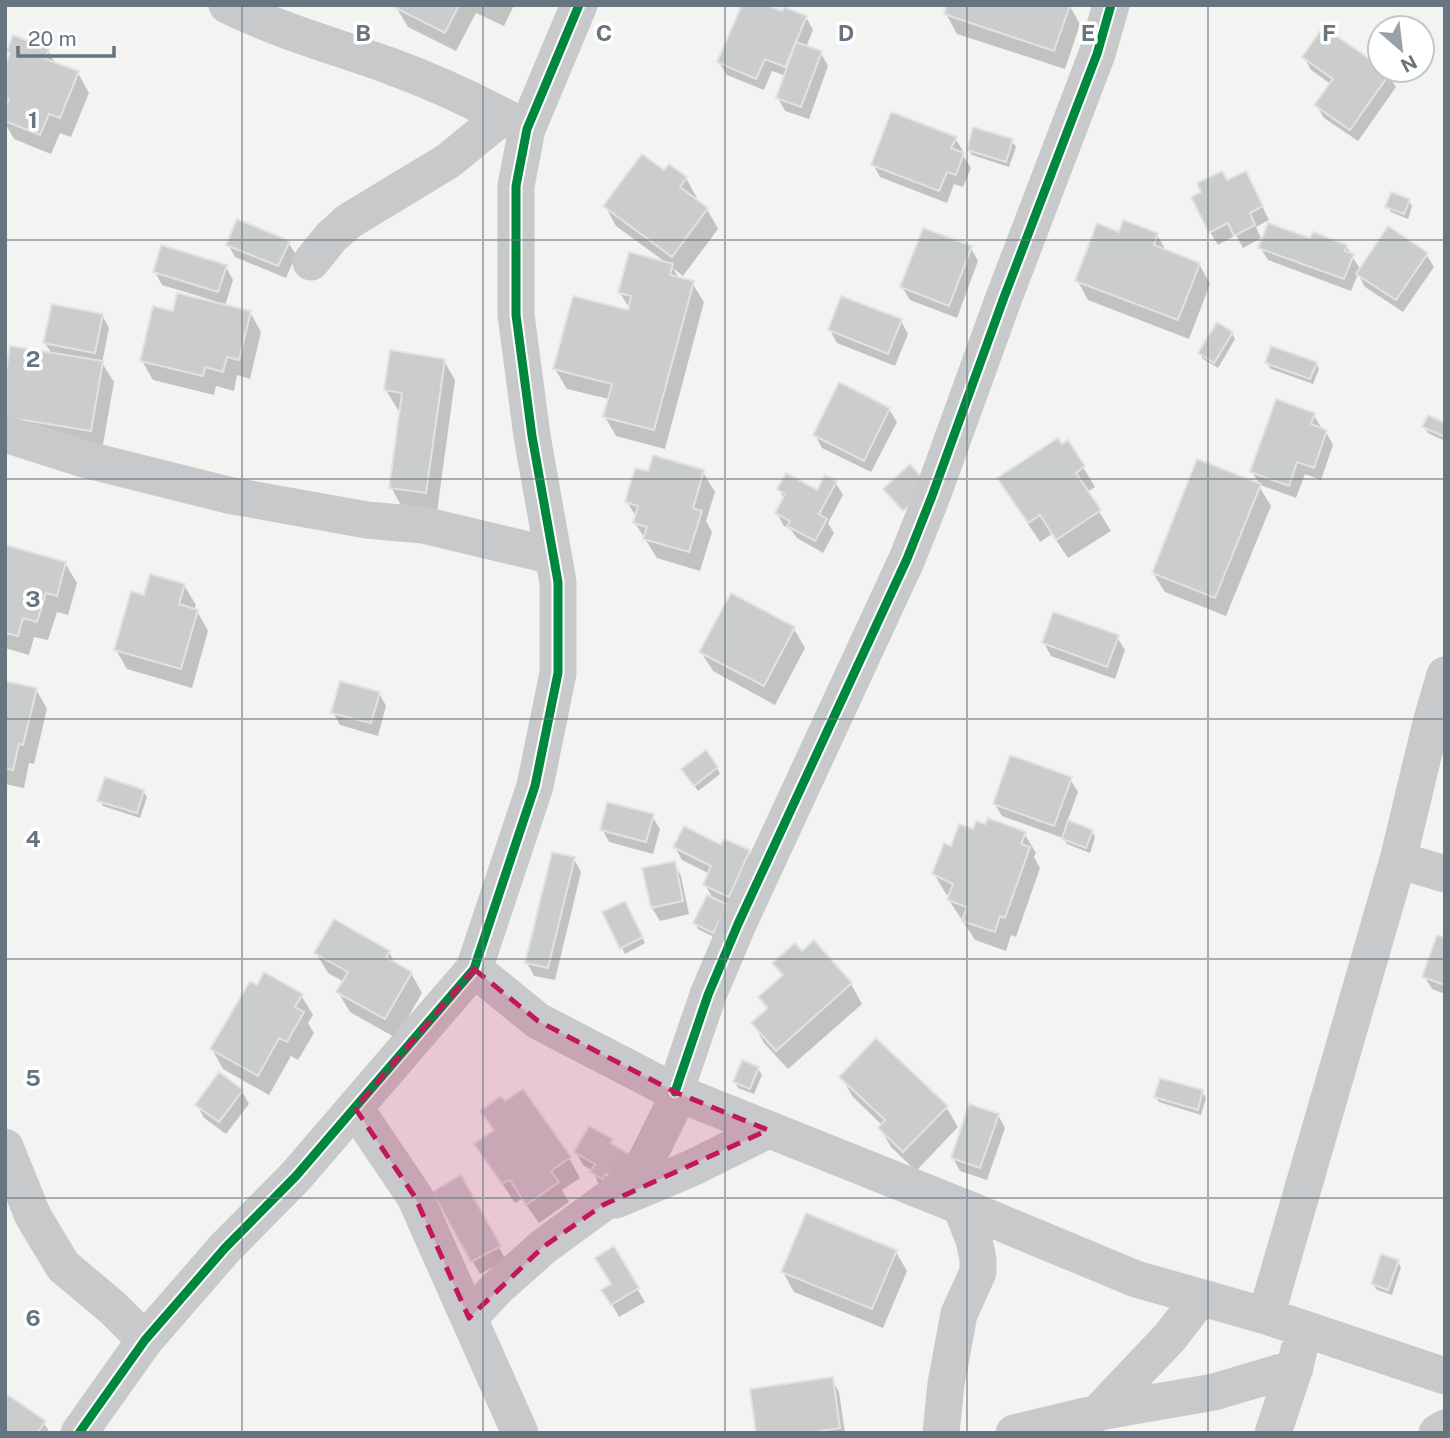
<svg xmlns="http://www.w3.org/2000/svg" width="1450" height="1438" viewBox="0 0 1450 1438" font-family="'Public Sans',sans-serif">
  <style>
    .shadow { fill: #0003 }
    .building { fill: #cbcccc; stroke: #e2e2e2; stroke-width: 2 }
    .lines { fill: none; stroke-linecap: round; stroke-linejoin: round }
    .street { stroke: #c8c9ca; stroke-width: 37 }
    .cycleway-casing { stroke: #fff; stroke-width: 13 }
    .cycleway { stroke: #00873e; stroke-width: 9 }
    .marked { fill: #c2185b; fill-opacity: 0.2; stroke: #c2185b; stroke-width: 5; stroke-dasharray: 14 9; stroke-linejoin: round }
    .grid { fill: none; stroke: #66757f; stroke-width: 2; stroke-opacity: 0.55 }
    .grid-label { font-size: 23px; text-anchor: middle; font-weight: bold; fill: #66757f; stroke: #fff; stroke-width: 7; stroke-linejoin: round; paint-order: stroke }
  </style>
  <rect width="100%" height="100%" fill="#f3f3f2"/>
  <path class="shadow" d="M397,5H514L504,26L476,13L456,51L408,27L396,7Z
    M1069,5L1080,24L1065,69L957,34L946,14Z
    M783,14L806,17L813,30L806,47L821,53L828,66L809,119L785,111L778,98L786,76L772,71L764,90L727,75L719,62Z
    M48,50L56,65L78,73L89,93L71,137L60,133L51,154L14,139L5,123V71L11,55L8,51Z
    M1304,57L1380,69L1388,74L1396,87L1358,141L1324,118L1316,105L1331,84L1311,70Z
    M955,138L963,151L962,154L971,168L963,187L954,184L947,203L880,177L873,164Z
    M1012,141L1016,147L1009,167L972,155L968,149Z
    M665,173L686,178L697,198L695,201L707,209L718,229L683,276L673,268L680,280L692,283L704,302L665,449L616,436L605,417L609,399L567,389L555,369L629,312L630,309L620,293L668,264L616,226L605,206Z
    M1227,182L1252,186L1269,220L1256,227L1261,238L1243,248L1236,235L1218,245L1210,232Z
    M1409,201L1412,206L1408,219L1391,212L1387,206Z
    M1120,234L1157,235L1167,252L1199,264L1210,284L1189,339L1088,300L1077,280Z
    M1311,241L1346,246L1360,269L1426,254L1434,267L1403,312L1365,287L1358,274L1351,291L1268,260L1260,247Z
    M288,242L296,255L286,278L235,257L228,244Z
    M971,248L978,261L957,318L910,300L902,287Z
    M226,267L233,280L225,306L250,312L261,332L250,379L237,375L234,391L216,386L214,395L153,380L142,361L175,313L214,304L215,301L162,285L155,272Z
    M102,315L109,328L102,363L114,382L102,450L5,423L52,354L45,343Z
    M901,321L908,334L895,366L837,343L830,330Z
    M1232,333L1235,339L1218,368L1203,359L1200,353Z
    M444,361L455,380L437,512L402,507L391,487L401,410H398L386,390Z
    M1267,363H1316L1319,369L1313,384L1271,369Z
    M889,409L897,422L871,472L822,448L815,435Z
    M1313,414L1321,427L1320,430L1326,432L1333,445L1321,480L1305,474L1296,498L1260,485L1252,472Z
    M1445,425V441L1428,433L1424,427Z
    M1068,442L1095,487L1087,492L1111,531L1068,558L1052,534L1040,542L1011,498Z
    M703,472L715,492L706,521L712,532L700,571L657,558L635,523L637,518L627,502L649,474Z
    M835,482L843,495L828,523L834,533L823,553L797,538L791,530L784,526L777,513L784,499L779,489L817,492Z
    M1259,486L1271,506L1226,616L1165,592L1153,573Z
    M5,547L65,563L77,583L68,615L57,612L48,640L34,637L29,655L5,648Z
    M184,585L196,605L194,610L197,611L208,631L192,688L127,669L116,650L146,597Z
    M794,629L805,648L775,705L713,671L701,652Z
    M1117,637L1125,650L1115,679L1051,656L1044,643Z
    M5,682L36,689L47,709L34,764L29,763L24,788L5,784Z
    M379,693L386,706L378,736L340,725L333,712Z
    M717,768L720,774L698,791L687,775Z
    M1070,779L1078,792L1067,822L1092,831L1095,837L1090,853L1067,844L1063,838L1002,816L994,803Z
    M143,791L147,797L140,818L103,806L99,800Z
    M652,816L660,829L653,854L609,842L602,829Z
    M974,831L1024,833L1036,853L1034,857L1040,868L1016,937L1011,935L1006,951L975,940L949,900L951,896L946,894L934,874L952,848Z
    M675,847L722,848L748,852L756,865L736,908L725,903L730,912L716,938L698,929L695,923L714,900L705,885L710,874L682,860Z
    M574,859L581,872L555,980L534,976L527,963Z
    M674,863L681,876L689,914L660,921L652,908Z
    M625,903L645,943L625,954L604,913Z
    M1445,939V994L1432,989L1424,976Z
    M814,943L851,984L862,1004L788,1069L764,1043L753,1023L767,1010L760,997L783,978L775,963L802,954Z
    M389,952L396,965L411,973L422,993L396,1038L350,1012L338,992L344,982L328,973L316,953Z
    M257,988L301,995L313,1015L308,1023L314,1033L298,1060L291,1056L269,1095L223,1069L212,1049Z
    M758,1069L762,1075L754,1094L738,1088L735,1082Z
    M841,1077L946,1107L958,1127L916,1171L891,1147L880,1128L882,1125L853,1097Z
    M242,1091L249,1104L226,1134L204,1118L197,1105Z
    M1202,1092L1206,1098L1201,1115L1159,1102L1156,1097Z
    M482,1111L569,1158L580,1178L562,1190L569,1202L539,1223L522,1199L515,1203L476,1144L494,1131Z
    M998,1115L1005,1128L987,1180L960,1171L953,1158Z
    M611,1141L616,1148L628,1155L599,1185L593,1171L583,1165L576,1152Z
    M460,1178L506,1260L480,1274L434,1192Z
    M614,1249L645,1302L619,1317L604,1290L613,1285Z
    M896,1252L907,1271L883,1328L794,1292L783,1272Z
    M1397,1261L1401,1267L1392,1295L1377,1290L1373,1284Z
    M832,1379L839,1392L845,1433H758Z
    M5,1394L8,1398L44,1423L50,1433H5Z"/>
  <path class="building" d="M396,5H459L445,33L394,7Z
    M742,5H767L782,11L784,7L807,16L785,67L765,59L756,79L717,62Z
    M947,5H1070L1054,51L944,14Z
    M1323,27L1380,66V70L1390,73L1350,130L1314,105L1333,79L1302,57Z
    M13,35L49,49L45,59L79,71L60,118L49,114L40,135L5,121V109L9,99L5,98V66L10,53L7,51Z
    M796,42L822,51L801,107L776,98Z
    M891,112L957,137L951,148L964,153L956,175L947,172L939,191L871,165Z
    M973,127L1013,139L1006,162L967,150Z
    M642,154L664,170L669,164L687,177L680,187L708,208L672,257L603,206Z
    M1222,171L1227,180L1246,171L1263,206L1250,213L1255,225L1234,236L1228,223L1209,233L1191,197L1201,192L1197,183Z
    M1391,192L1410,199L1404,214L1385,207Z
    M237,219L290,241L278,266L226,245Z
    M1123,220L1158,233L1154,245L1200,263L1178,320L1075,281L1097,223L1119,232Z
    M1268,223L1310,238L1313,232L1347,245L1345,251L1354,254L1344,279L1258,248Z
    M1388,226L1428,253L1396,300L1356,274Z
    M923,228L972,246L949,306L900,287Z
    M161,245L227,265L218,292L153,272Z
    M629,252L673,264L670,275L694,281L654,430L603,417L612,384L553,369L573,296L628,310L631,296L618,293Z
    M177,293L251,311L239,360L227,357L223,372L205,367L203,376L140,361L153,306L173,311Z
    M841,296L902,319L888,354L828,330Z
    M52,304L103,314L95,353L43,343Z
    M1217,322L1233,332L1214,363L1198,353Z
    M10,346L103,361L91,431L5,417V378Z
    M1271,346L1317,362L1310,379L1265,363Z
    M390,350L445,359L426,493L389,488L402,393L384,390Z
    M839,382L890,408L864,461L813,435Z
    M1276,399L1315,413L1311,424L1327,430L1314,468L1297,462L1289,486L1250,472Z
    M1428,415L1445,423V437L1422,427Z
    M1058,438L1062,444L1068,440L1085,466L1076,473L1101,510L1056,540L1040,515L1028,523L997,478Z
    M653,455L704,470L693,508L702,511L689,552L643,539L647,527L633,523L638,506L625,502L635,468L648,471Z
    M1197,459L1261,484L1215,598L1152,573Z
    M910,464L930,487L903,511L883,489Z
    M786,473L817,490L825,475L837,481L819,514L827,519L815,541L787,526L790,521L775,513L785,494L777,489Z
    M5,545L66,562L57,596L46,593L37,622L23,618L18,636L5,633Z
    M150,574L185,584L179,604L198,610L181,669L114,650L131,591L144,595Z
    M731,593L795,627L764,686L699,652Z
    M1053,612L1119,635L1107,667L1042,643Z
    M5,681L37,688L23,745L19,744L13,770L5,768Z
    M340,681L380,692L371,723L331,713Z
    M706,750L718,767L694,786L681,769Z
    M1010,755L1072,777L1054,826L993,804Z
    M105,777L144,790L137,813L97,801Z
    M607,802L654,814L646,842L600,830Z
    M988,818L1026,832L1021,844L1030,847L1005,918L1000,916L995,932L962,921L967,907L947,900L953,884L932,874L944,843L951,846L959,824L973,829L976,821L985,824Z
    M1068,820L1093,830L1086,848L1062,839Z
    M684,826L721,845L724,839L750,850L729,897L703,885L711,866L673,847Z
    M552,852L575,857L548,968L525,963Z
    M675,861L683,901L651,908L642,868Z
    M707,895L728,905L713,933L693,923Z
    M625,901L643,937L620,949L602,912Z
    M334,919L390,951L386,957L412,972L385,1019L336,992L348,972L314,953Z
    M1437,935L1445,938V985L1422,977Z
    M814,940L852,983L776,1051L751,1023L768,1008L758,997L783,975L772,963L795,943L802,951Z
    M264,972L303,994L295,1007L304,1012L287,1042L279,1038L258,1076L210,1049L250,981L257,985Z
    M876,1038L948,1106L903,1152L878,1128L885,1120L839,1077Z
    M742,1060L759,1067L750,1089L733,1082Z
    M219,1072L243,1090L219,1122L195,1105Z
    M1160,1078L1203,1090L1198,1110L1154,1097Z
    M523,1089L571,1157L551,1171L559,1182L526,1205L510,1180L502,1184L474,1144L494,1130L480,1111L501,1096L505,1101Z
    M969,1104L999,1114L980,1168L951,1158Z
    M589,1126L613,1139L610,1143L629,1154L615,1179L606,1174L602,1179L590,1172L595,1164L574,1152Z
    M461,1175L501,1246L471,1262L432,1192Z
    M806,1213L897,1250L872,1309L781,1272Z
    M614,1246L639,1288L611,1305L601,1290L611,1284L595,1258Z
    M1381,1254L1399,1260L1388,1290L1371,1284Z
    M833,1377L840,1428L807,1433H756L750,1389Z
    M8,1395L46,1421L37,1433H5V1399Z"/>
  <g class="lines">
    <path class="street" d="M227,5C279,31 335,46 390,66C437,83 483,105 527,129
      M311,262L331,237L349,221L448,161L503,116
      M5,434L84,459L228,495L367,520L423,525L553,556
      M1398,860L1445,874
      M474,969L538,1021L675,1092L970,1210L1136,1279L1266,1316L1445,1376
      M675,1092L708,995L738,924L907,559L932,496L1003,300L1097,54L1111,5
      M355,1108L415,1197L520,1433
      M5,1147L33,1216L63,1266L113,1308L145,1340
      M616,1200L692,1168L768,1130
      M1266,1316L1398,860L1431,723L1445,675
      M469,1318L497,1288L543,1247L618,1192L646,1161L679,1094
      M1098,1413L1170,1337L1200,1298
      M79,1433L145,1340L225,1248L296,1176L474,969L535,786L558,673V582L532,436L516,315V186L527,129L579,5
      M941,1433L946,1384L959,1314L978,1272V1259L974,1240L961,1207
      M1014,1433L1110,1410L1214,1392L1295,1368
      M1273,1433L1293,1373L1299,1350
      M1437,1433L1445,1428"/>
    <g class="cycleway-casing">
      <path id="cycleway" d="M675,1092L708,995L738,924L907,559L932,496L1003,300L1097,54L1111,5
        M79,1433L145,1340L225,1248L296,1176L474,969L535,786L558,673V582L532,436L516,315V186L527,129L579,5"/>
    </g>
    <use href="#cycleway" class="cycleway"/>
  </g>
  <path class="marked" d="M474,969L538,1021L675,1092L768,1130L603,1205L543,1247L469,1318L415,1197L355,1108Z"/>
  <path class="grid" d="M242,5V1433M483,5V1433M725,5V1433M967,5V1433M1208,5V1433M5,240H1445M5,479H1445M5,719H1445M5,959H1445M5,1198H1445"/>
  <g class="grid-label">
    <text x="363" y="41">B</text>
    <text x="604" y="41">C</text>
    <text x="846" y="41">D</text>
    <text x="1088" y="41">E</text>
    <text x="1329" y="41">F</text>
    <text x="33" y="128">1</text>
    <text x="33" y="367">2</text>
    <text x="33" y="607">3</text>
    <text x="33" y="847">4</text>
    <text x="33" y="1086">5</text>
    <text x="33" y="1326">6</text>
  </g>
  <rect width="1450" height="1438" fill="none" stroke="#66757f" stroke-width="14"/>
  <g transform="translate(1401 49) rotate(152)"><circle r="33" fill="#ffffff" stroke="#c2c8cc" stroke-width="2"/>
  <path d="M0-5L12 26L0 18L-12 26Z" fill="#97a1a7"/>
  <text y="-10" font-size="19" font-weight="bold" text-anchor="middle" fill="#66757f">N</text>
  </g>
  <path d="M18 46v10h96v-10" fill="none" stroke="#66757f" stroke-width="3.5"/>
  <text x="28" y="46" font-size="21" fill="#66757f" stroke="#ffffff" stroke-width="5" paint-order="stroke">20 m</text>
</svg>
